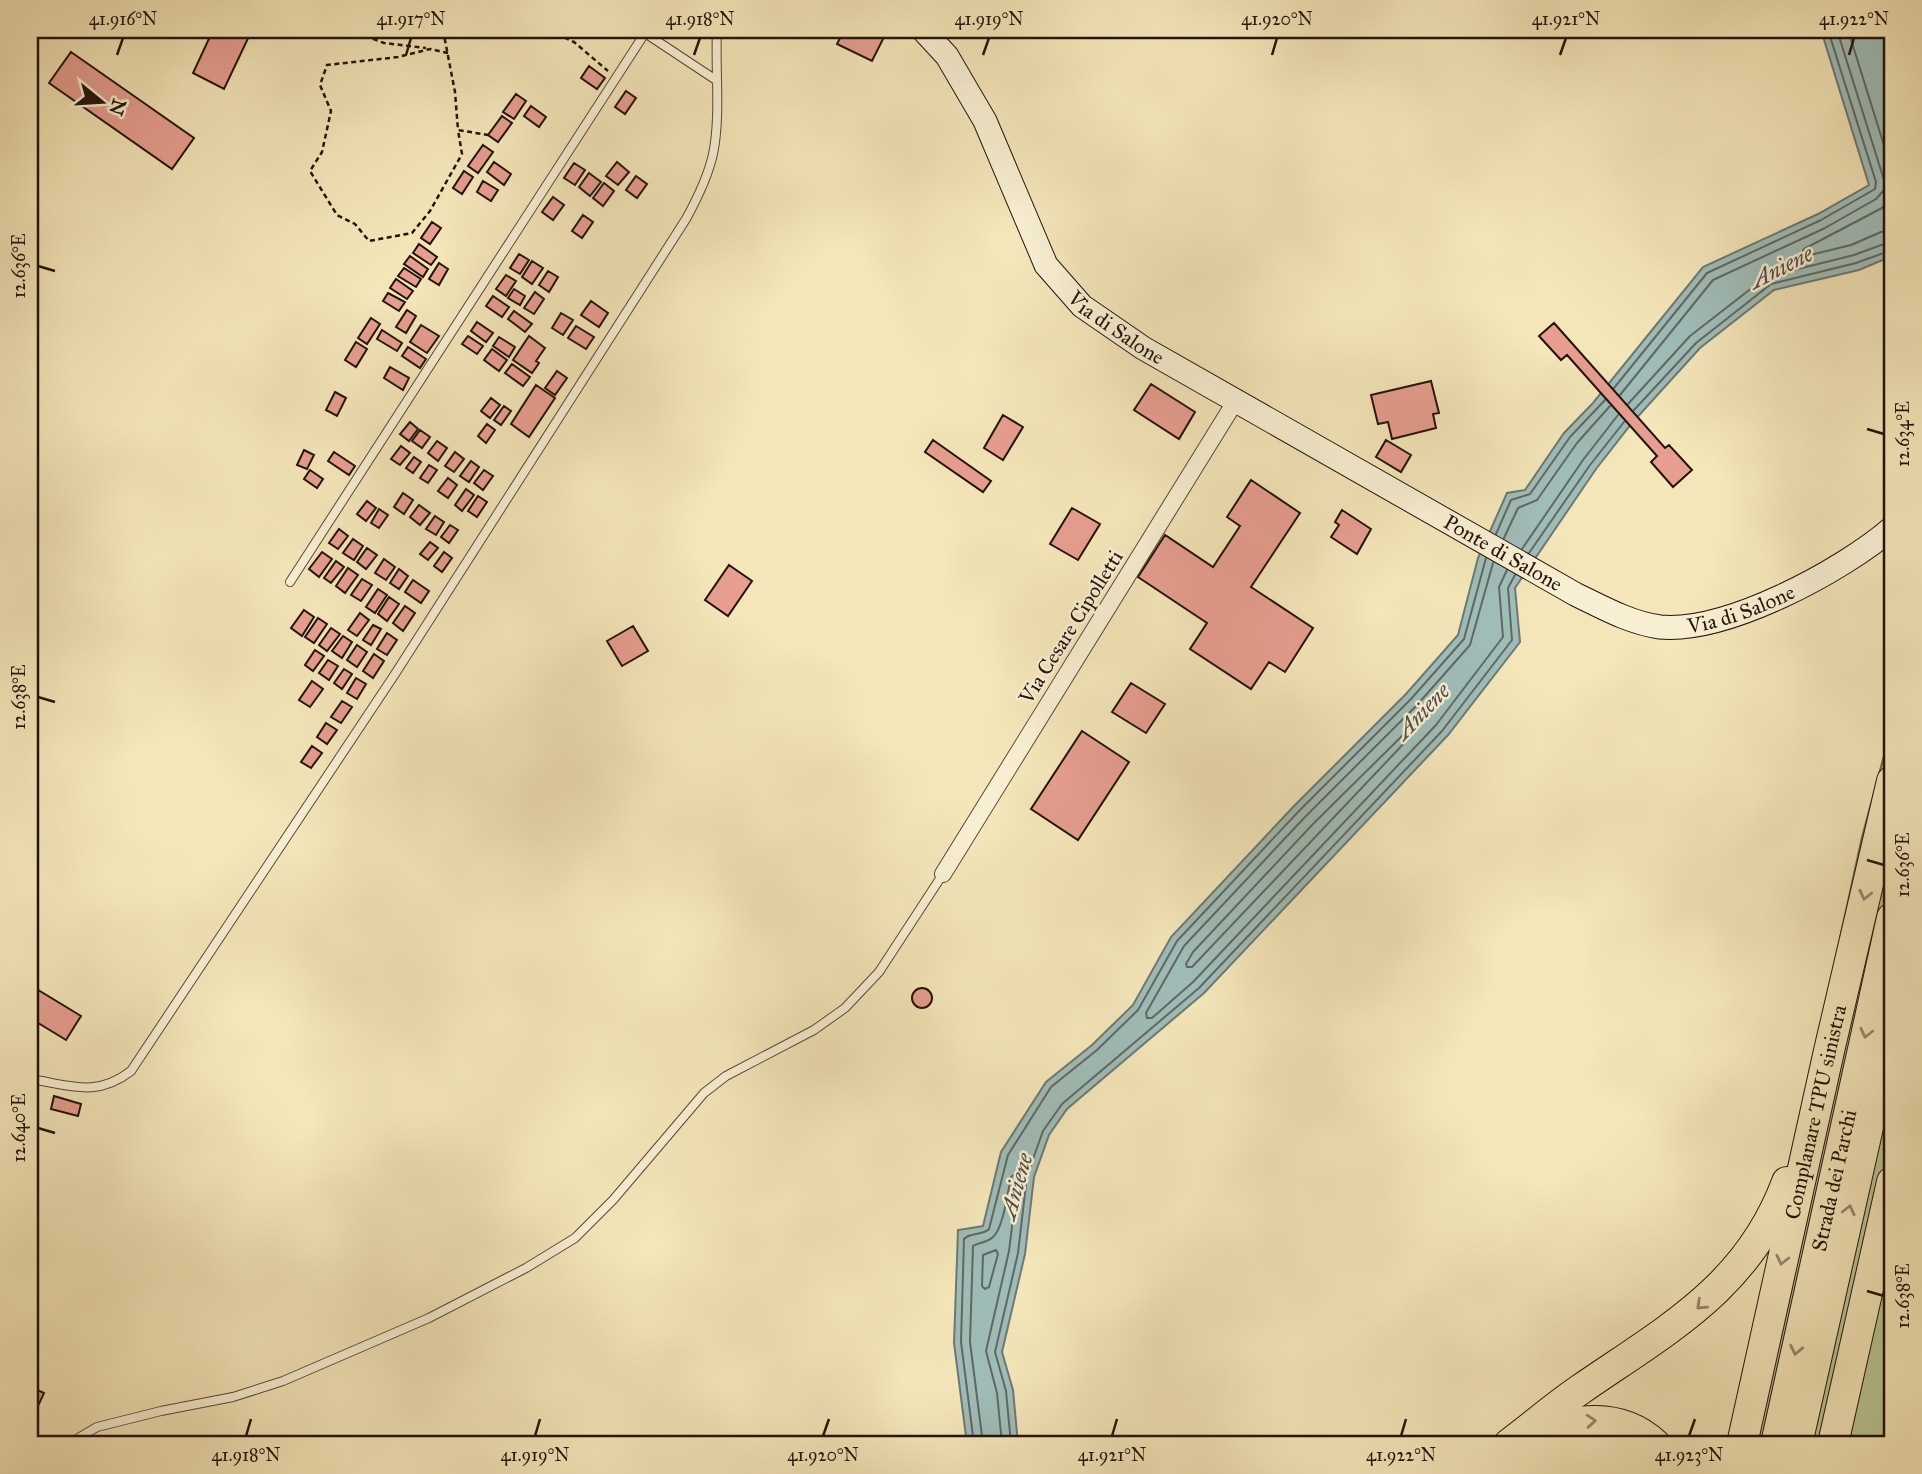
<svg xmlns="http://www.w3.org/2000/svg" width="1922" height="1474" viewBox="0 0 1922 1474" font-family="'IM FELL Great Primer',serif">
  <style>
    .green { fill: #b8c692; stroke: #6d6c50; stroke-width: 2 }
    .water { fill: #9fbdb8; stroke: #6d7974; stroke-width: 2 }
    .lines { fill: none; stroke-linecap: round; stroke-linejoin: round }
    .shore { stroke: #606862; stroke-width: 2 }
    .building { fill: #e79e90; stroke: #22130d; stroke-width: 2 }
    .lane-casing { stroke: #564838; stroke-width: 10 }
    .street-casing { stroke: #564838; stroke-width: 18 }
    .secondary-casing { stroke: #22130d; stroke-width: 25 }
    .highway-casing { stroke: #22130d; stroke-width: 32 }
    .path { stroke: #22130d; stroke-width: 2.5; stroke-dasharray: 5 3.5; stroke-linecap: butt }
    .lane { stroke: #f8efd2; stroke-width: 8 }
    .street { stroke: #f8efd2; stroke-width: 16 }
    .secondary { stroke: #f8efd2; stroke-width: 23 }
    .highway { stroke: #f4e6b9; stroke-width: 30 }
    .oneway { stroke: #96876c }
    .ticks { fill: none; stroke: #22130d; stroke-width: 2.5 }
    .labels { text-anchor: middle; stroke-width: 5; stroke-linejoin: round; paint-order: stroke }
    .street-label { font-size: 21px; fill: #22130d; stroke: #f8efd2 }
    .water-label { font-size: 23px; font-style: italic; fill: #4e4e49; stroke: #f8efd2 }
    .neatline { fill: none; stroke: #22130d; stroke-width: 2.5 }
    .ticks-label { font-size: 18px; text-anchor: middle; fill: #22130d }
  </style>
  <rect width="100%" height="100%" fill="#f4e6b9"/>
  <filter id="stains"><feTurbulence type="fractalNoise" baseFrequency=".00286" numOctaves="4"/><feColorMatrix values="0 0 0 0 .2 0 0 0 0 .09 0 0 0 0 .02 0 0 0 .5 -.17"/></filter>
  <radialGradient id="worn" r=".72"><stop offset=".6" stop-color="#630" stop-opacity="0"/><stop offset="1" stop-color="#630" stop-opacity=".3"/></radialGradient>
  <path class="green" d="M1892,726V1444H1730L1862,837Z
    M1601,1430L1639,1444H1552Z"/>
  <path class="water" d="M1821,30H1892V256L1859,270L1774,290L1700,348L1632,423L1596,469L1515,588L1520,642L1448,735L1204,993L1067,1109L1049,1135L1034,1177L1025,1254L1002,1352L1013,1390L1018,1444H967L954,1343L958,1230L983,1226L1001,1152L1046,1082L1092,1045L1133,1005L1171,937L1294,806L1406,694L1458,635L1478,558L1507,493L1525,490L1564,433L1593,403L1703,267L1818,214L1869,185Z"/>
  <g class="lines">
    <path class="shore" d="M1848,30L1892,171
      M1892,197L1882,208L1804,249L1802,253L1806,256L1851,245L1881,232L1892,231
      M1614,388L1707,273L1821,220L1875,189L1876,182L1828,30
      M1620,395L1713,280L1825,228L1876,199L1884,190V180L1837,30
      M1628,404L1690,336L1766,277L1854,255L1892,241
      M1634,410L1696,343L1771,284L1856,263L1892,250
      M1496,534L1511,500L1530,494L1570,437L1605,400
      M1504,538L1518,508L1537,500L1577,443L1610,406
      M1522,549L1583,460L1618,415
      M1529,553L1590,465L1624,422
      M1493,563L1470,645L1417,705L1305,817L1184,946L1146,1013L1147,1018H1152L1193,982L1436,725L1503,637L1499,587L1507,570
      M1406,732L1409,734V738L1192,967H1187L1186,964L1193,952L1313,824Z
      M996,1250L998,1254L989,1287L985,1289L982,1286L983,1255Z
      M974,1444L961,1342L964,1239C970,1232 982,1236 989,1229L1008,1155L1051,1087L1097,1050L1138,1010L1177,941L1299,811L1411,699L1464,639L1486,558
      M983,1444L970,1342L973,1246C979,1242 987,1243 993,1237C1003,1229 1008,1191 1011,1177L1015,1174L1018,1178L1009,1251L986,1351L997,1393L1002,1444
      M1011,1444L1006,1391L995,1352L1018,1253L1027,1176L1043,1131L1062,1104L1199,988L1442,731L1512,640L1508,588L1515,575"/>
  </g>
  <path class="building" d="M213,30H252L224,89L193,73Z
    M844,30H870L884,37L872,61L837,44Z
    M71,52L194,138L172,169L49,83Z
    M589,66L605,78L597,89L581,78Z
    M626,91L636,98L625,114L615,107Z
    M516,94L526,101L514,119L503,112Z
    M531,106L546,117L539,127L524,116Z
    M502,116L512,123L498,142L488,135Z
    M483,145L493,152L478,173L468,166Z
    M494,162L511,174L504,185L487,172Z
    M617,162L629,172L618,185L606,176Z
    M574,163L585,170L575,185L564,178Z
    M464,171L473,177L462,194L453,188Z
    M589,173L601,182L590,196L579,187Z
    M636,176L647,184L637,198L626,190Z
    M483,181L498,190L491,201L477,192Z
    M604,183L614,191L603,206L593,198Z
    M553,197L564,205L553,220L542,212Z
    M583,215L593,222L582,238L572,231Z
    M432,222L441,228L430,244L421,238Z
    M419,244L437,257L431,265L413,253Z
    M519,254L529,260L520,274L510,268Z
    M410,256L428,269L423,277L404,264Z
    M532,261L543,268L532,284L522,277Z
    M439,263L448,269L439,285L429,279Z
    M404,268L421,279L416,287L398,276Z
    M548,271L558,277L549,292L539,285Z
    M506,275L516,281L506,296L496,289Z
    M396,279L413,291L407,299L390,288Z
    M514,289L525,296L520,305L508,298Z
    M535,292L544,299L534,314L524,308Z
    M388,293L405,302L399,311L383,301Z
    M493,296L509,307L502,317L486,306Z
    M591,301L608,313L599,327L581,315Z
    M407,310L416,316L406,333L396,327Z
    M514,311L532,324L525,332L508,319Z
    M561,313L573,320L563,335L552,328Z
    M371,318L380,324L367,344L358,338Z
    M477,322L493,333L486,342L471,331Z
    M1554,323L1665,448L1669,445L1692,470L1673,487L1651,462L1657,456L1567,355L1561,360L1539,336Z
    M421,325L439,336L427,353L410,342Z
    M576,326L594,337L586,349L568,338Z
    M382,330L402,343L397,351L377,339Z
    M468,336L483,346L477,354L462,344Z
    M529,336L545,348L536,361L539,363L532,373L513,360Z
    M499,337L515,347L509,357L493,346Z
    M356,342L367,349L356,367L345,360Z
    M408,347L426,359L420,368L402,356Z
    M492,349L507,360L499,371L484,360Z
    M512,364L530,377L523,386L505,373Z
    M390,367L409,378L403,390L384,378Z
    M557,371L567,378L555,395L545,388Z
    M1431,381L1439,413L1433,414L1436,428L1392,439L1388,422L1378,424L1371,395Z
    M1151,384L1195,412L1179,439L1134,410Z
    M536,385L555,398L529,437L511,424Z
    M335,392L346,398L337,416L326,410Z
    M491,398L500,405L490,418L481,411Z
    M504,406L511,411L501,425L494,420Z
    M1003,415L1023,427L1003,460L984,448Z
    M410,422L418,429L409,441L400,434Z
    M487,424L495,430L486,443L478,436Z
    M420,430L430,437L422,448L412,441Z
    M933,440L991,481L983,492L925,452Z
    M1386,440L1411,455L1401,472L1376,457Z
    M437,441L447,448L438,461L428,453Z
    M401,446L410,453L400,465L391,459Z
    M304,450L314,455L307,469L297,465Z
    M334,452L355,466L349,475L328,461Z
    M455,452L464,459L454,472L445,466Z
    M414,457L421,462L413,473L406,468Z
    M471,461L479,467L469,482L460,476Z
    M429,465L437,470L428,483L420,478Z
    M310,470L323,479L317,488L304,479Z
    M484,470L493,476L483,490L474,483Z
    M448,478L457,485L448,498L438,491Z
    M1251,480L1300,513L1251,587L1313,628L1285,672L1269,662L1251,689L1190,649L1207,623L1138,577L1165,535L1213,567L1240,526L1227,517Z
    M466,489L474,495L462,511L455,505Z
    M403,493L413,500L404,514L394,507Z
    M478,496L487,502L477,517L468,511Z
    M367,501L376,508L366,521L357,514Z
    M419,505L430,513L420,525L410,517Z
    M1072,508L1100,524L1078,560L1050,544Z
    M379,509L388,515L379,528L371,523Z
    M1342,510L1371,529L1357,554L1331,537L1339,525L1335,522Z
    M435,516L444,522L436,535L426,529Z
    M450,525L458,530L449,543L441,537Z
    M339,529L348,536L338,549L329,543Z
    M353,539L363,546L354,560L343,553Z
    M430,542L438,548L428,560L420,554Z
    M367,548L377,555L366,569L357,562Z
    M322,552L332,559L319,577L309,569Z
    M444,552L452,558L442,572L434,566Z
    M384,559L395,567L386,580L375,573Z
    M336,561L344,567L331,583L324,578Z
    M729,565L752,581L728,616L705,600Z
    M348,568L358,575L345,593L336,586Z
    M399,569L408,576L399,589L390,583Z
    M362,579L372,585L361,601L351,595Z
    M413,580L429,591L421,603L405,592Z
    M378,589L387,595L375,613L366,607Z
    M389,597L399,604L387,621L378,614Z
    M405,606L415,613L403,631L393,623Z
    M304,610L314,617L302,636L291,628Z
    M360,613L369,620L357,636L348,630Z
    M318,618L327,624L314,643L305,637Z
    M373,625L381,629L371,645L363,640Z
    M633,626L648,651L622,666L607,641Z
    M331,628L340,634L327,651L319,645Z
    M387,633L397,640L387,655L377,649Z
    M343,636L352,642L342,658L332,651Z
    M357,645L367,652L357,667L347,660Z
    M315,650L324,656L313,671L305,665Z
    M374,654L384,661L373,678L363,671Z
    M328,660L338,666L329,680L319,673Z
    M344,669L352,674L342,689L334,683Z
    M356,678L366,684L357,699L347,693Z
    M312,681L323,689L310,707L299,700Z
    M1131,683L1165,704L1146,733L1112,712Z
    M342,701L352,707L341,723L331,717Z
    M326,723L337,730L327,744L317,737Z
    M1082,731L1129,762L1078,840L1031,809Z
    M312,746L322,753L311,768L301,762Z
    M30,985L81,1016L66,1040L30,1018Z
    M912 998a10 10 0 1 1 20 0a10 10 0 1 1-20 0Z
    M54,1096L81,1104L78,1116L51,1109Z
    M31,1387L44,1393L39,1404L30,1400Z"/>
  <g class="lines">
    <g class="lane-casing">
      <path id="lane" d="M290,582L645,33L716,80
        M30,1079C70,1085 96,1098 131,1071L395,674L686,219C697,199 708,177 713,154C721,116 715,69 717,30
        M68,1444L97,1427L161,1411L233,1397L283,1381L429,1318L526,1268L575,1238L613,1200L704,1093L726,1076L814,1030L845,1008L879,972L943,874"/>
    </g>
    <g class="street-casing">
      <path id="street" d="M943,874L1235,402"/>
    </g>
    <g class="secondary-casing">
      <g id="secondary">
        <path id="s1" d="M923,30L947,56L985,121L1046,265L1082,306L1143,348L1575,594C1602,607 1630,623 1660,627C1727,633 1842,571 1892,528"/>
      </g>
    </g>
    <g class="highway-casing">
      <g id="highway">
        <path d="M1534,1440C1572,1415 1621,1413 1655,1444"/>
        <path d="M1509,1444C1533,1426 1556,1406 1581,1389C1668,1329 1748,1287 1787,1182"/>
        <path id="s2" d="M1742,1444L1829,1051L1892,781"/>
        <path id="s3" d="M1776,1444L1892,918"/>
        <path d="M1797,1444L1892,1020"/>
        <path d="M1833,1444L1892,1182"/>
      </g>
    </g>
    <path class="path" d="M349,30L384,43L426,48
      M443,30L455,92L458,130L488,135
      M504,30L512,36L540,30
      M549,30L574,42L608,71
      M448,53L430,49L398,57L327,65L320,85L331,111L322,152L310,171L337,215L355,224L369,241L412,233L430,211L462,154L458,130"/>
    <use href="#lane" class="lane"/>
    <use href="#street" class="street"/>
    <use href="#secondary" class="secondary"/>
    <use href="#highway" class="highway"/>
  </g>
  <defs><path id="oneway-chevron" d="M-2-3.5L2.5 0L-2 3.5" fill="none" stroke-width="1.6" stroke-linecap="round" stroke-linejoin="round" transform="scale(1.75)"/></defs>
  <g class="oneway">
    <use href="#oneway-chevron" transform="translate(1865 895) rotate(103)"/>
    <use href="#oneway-chevron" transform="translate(1866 1033) rotate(103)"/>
    <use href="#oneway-chevron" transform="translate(1849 1210) rotate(-77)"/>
    <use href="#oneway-chevron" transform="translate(1782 1260) rotate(103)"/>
    <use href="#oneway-chevron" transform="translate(1701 1305) rotate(137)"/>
    <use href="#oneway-chevron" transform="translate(1796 1350) rotate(102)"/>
    <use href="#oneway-chevron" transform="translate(1591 1421) rotate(-4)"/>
  </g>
  <path class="ticks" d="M117,55L123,38M406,55L411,38M694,55L700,38M983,55L989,38M1272,55L1277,38M1560,55L1566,38M1849,55L1854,38M38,266L55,271M1867,429L1884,434M38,697L55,702M1867,860L1884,865M38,1128L55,1133M1867,1291L1884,1296M246,1436L251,1419M535,1436L540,1419M823,1436L829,1419M1112,1436L1117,1419M1401,1436L1406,1419M1689,1436L1695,1419"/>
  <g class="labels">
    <g class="street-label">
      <text dy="7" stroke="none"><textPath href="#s1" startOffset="362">Via di Salone</textPath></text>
      <text dy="7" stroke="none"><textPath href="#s1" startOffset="810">Ponte di Salone</textPath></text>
      <text dy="7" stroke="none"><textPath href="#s1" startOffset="1068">Via di Salone</textPath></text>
      <text transform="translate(1071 627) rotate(-58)" y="7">Via Cesare Cipolletti</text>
      <text dy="7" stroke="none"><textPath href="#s2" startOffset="340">Complanare TPU sinistra</textPath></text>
      <text dy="7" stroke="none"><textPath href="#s3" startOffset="270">Strada dei Parchi</textPath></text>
    </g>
    <g class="water-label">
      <text transform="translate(1781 267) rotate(-27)" y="8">Aniene</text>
      <text transform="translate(1422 711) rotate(-46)" y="8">Aniene</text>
      <text transform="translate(1016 1186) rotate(-74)" y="8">Aniene</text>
    </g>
  </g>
  <rect width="1922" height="1474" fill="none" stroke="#f4e6b9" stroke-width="77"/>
  <g transform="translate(102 102) rotate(108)" stroke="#f8efd2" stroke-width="5" paint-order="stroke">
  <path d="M0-5L12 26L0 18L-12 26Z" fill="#22130d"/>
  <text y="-10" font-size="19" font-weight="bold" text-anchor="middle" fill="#22130d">N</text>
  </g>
  <rect x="38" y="38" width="1846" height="1398" class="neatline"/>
  <g class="ticks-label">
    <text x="123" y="25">41.916°N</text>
    <text x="411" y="25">41.917°N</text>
    <text x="700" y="25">41.918°N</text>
    <text x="989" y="25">41.919°N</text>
    <text x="1277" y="25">41.920°N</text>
    <text x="1566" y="25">41.921°N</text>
    <text x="1854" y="25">41.922°N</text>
    <text transform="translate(19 266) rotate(-90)" y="6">12.636°E</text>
    <text transform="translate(1903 434) rotate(-90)" y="6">12.634°E</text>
    <text transform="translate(19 697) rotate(-90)" y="6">12.638°E</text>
    <text transform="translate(1903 865) rotate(-90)" y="6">12.636°E</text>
    <text transform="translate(19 1128) rotate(-90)" y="6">12.640°E</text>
    <text transform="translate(1903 1296) rotate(-90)" y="6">12.638°E</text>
    <text x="246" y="1461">41.918°N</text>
    <text x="535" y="1461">41.919°N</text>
    <text x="823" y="1461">41.920°N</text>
    <text x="1112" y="1461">41.921°N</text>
    <text x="1401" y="1461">41.922°N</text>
    <text x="1689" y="1461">41.923°N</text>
  </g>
  <rect width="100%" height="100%" filter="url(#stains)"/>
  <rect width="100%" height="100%" fill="url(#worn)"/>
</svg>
